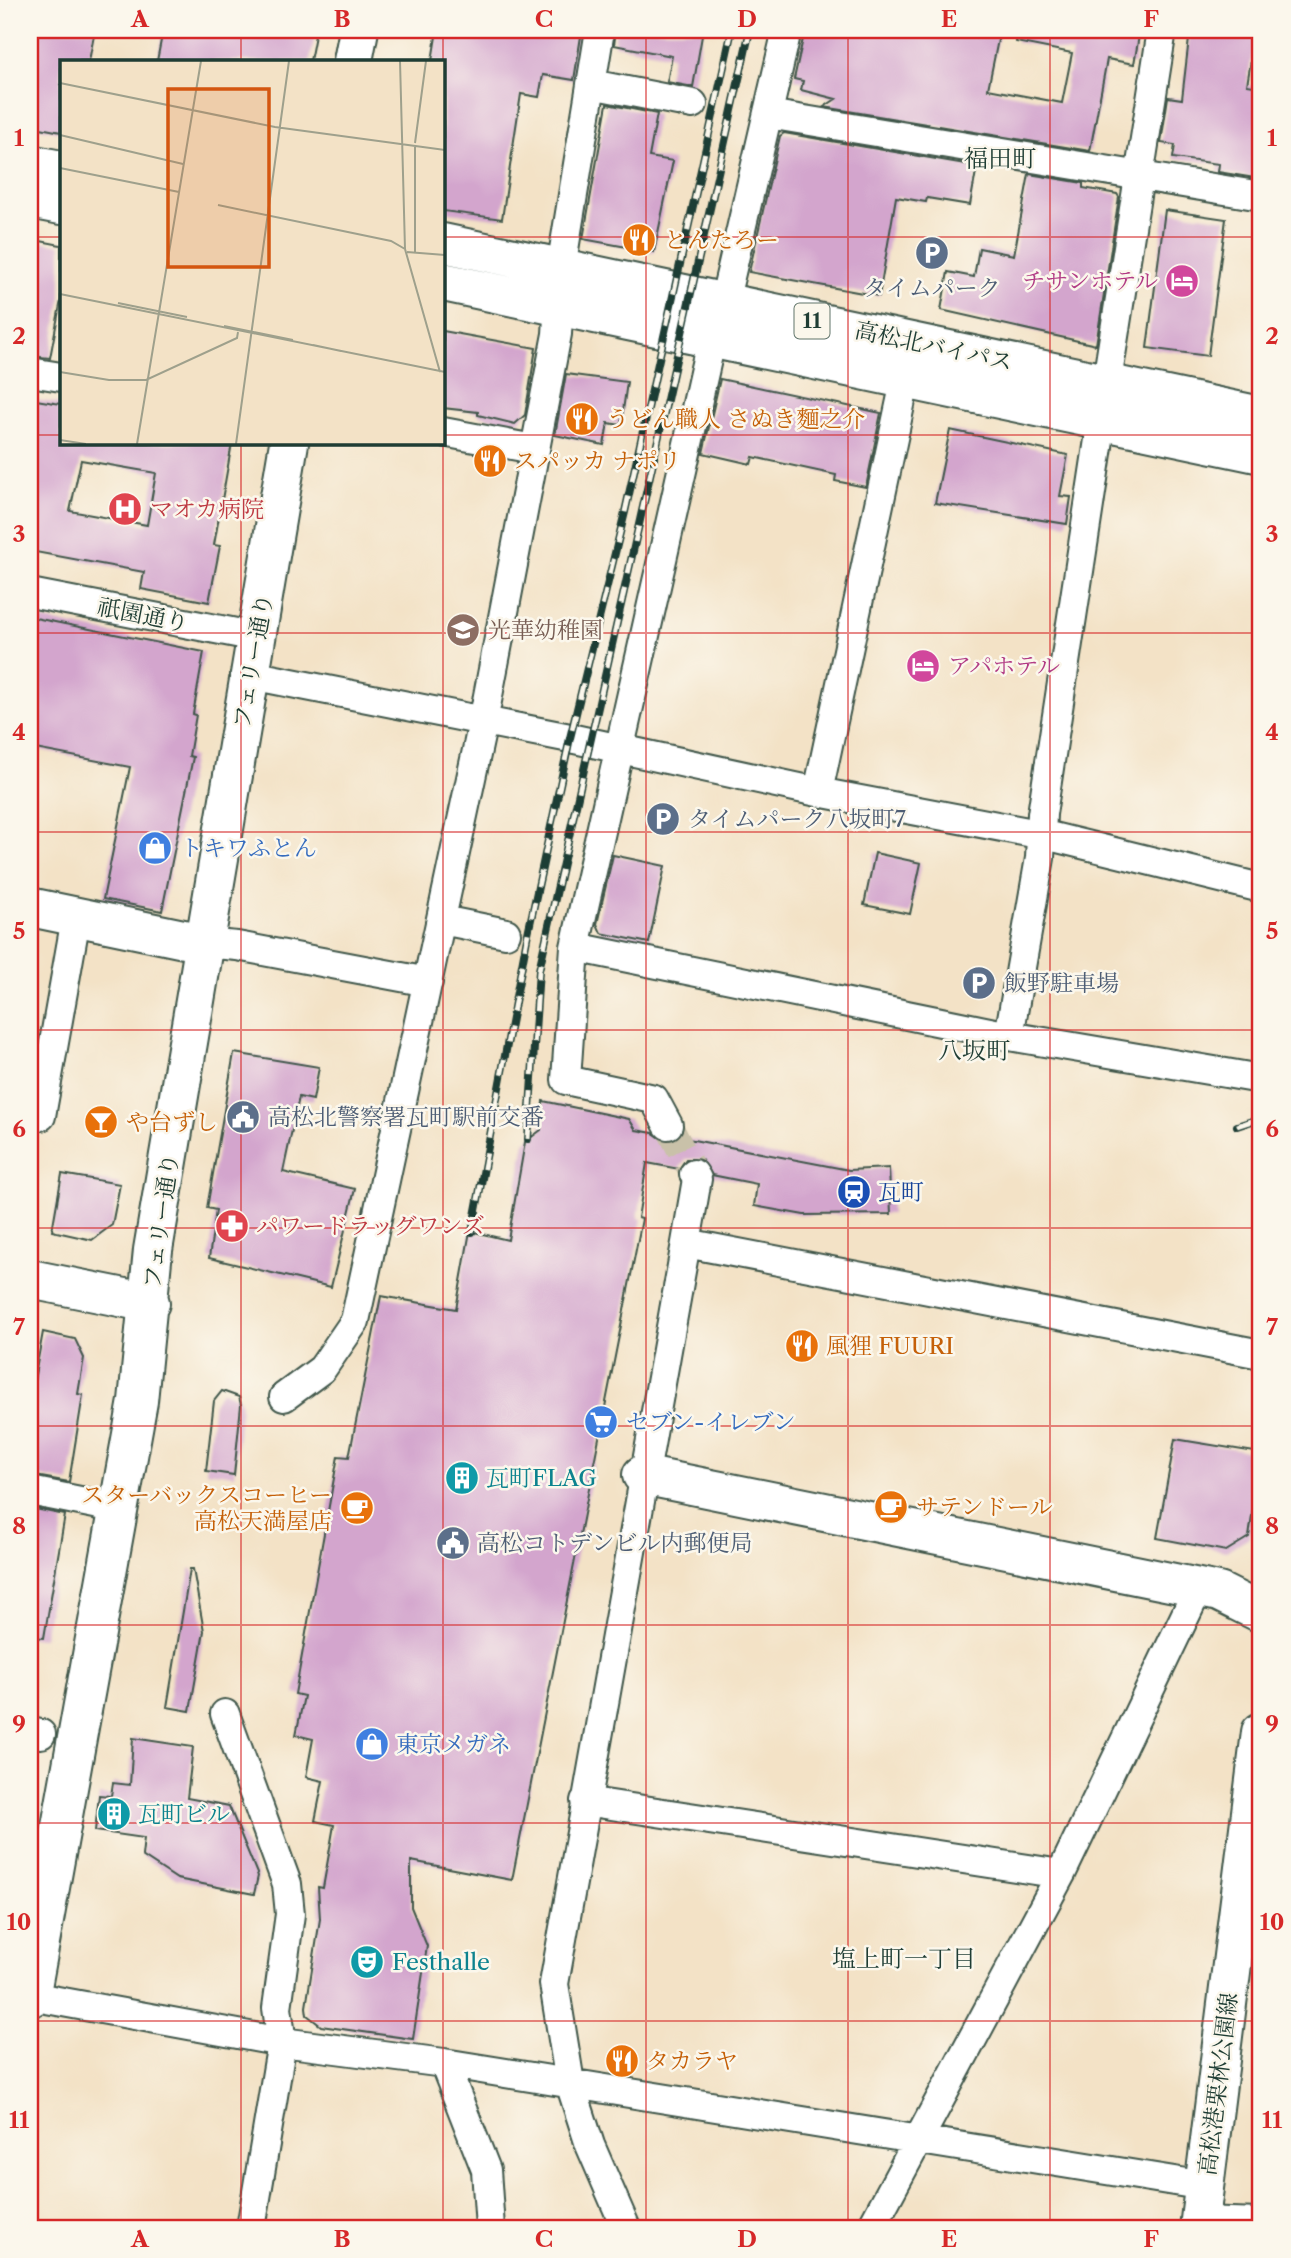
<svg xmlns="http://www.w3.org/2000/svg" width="1291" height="2258" viewBox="0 0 1291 2258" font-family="'Libre Caslon Text','Noto Serif JP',serif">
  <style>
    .building { fill: #d3a5cd; fill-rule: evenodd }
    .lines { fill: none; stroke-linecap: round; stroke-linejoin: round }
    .street-tunnel { stroke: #c9c1a9; stroke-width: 28; stroke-dasharray: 28 14; stroke-linecap: butt }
    .street-casing { stroke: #3f564a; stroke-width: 32 }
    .secondary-casing { stroke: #3f564a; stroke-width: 42 }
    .highway-casing { stroke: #3f564a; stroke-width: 42 }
    .street { stroke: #fff; stroke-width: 28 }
    .secondary { stroke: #fff; stroke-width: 38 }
    .highway { stroke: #fff; stroke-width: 38 }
    .rail-casing { stroke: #1f3d34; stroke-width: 8 }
    .rail { stroke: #fbf7ec; stroke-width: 5; stroke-dasharray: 16; stroke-linecap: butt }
    .grid { fill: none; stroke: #d62828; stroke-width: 2; stroke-opacity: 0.55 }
    .labels { text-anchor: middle; stroke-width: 5; stroke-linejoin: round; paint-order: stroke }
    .shield { fill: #fbf7ec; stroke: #61756b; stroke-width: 2 }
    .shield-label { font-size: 21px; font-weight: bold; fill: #1f3d34 }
    .food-label { font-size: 23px; fill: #c56008; stroke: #fbf7ec; text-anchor: start }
    .hotel-label { font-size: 23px; fill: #b23c85; stroke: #fbf7ec; text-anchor: end }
    .service-label { font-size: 23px; fill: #4e5e75; stroke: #fbf7ec; text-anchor: start }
    .street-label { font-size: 23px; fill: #1f3d34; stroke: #fbf7ec }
    .health-label { font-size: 23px; fill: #be3a42; stroke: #fbf7ec; text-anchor: start }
    .education-label { font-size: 23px; fill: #785e54; stroke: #fbf7ec; text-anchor: start }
    .shop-label { font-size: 23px; fill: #366cbe; stroke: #fbf7ec; text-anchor: start }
    .transit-label { font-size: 23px; fill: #164399; stroke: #fbf7ec; text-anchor: start }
    .culture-label { font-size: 23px; fill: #0d838f; stroke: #fbf7ec; text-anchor: start }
    .neighbourhood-label { font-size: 24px; fill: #1f3d34; stroke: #fbf7ec }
    .inset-road { fill: none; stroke: #9ea08c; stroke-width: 2 }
    .view { fill: #d45610; fill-opacity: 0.15; stroke: #d45610; stroke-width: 3.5 }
    .inset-edge { fill: none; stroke: #1f3d34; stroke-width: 3.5 }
    .neatline { fill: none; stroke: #d62828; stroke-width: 2.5 }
    .grid-label { font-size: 23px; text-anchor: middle; font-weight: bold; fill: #d62828 }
  </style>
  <rect width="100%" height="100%" fill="#fbf7ec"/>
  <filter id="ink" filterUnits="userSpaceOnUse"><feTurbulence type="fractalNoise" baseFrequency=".0143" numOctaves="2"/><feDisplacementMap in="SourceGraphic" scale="14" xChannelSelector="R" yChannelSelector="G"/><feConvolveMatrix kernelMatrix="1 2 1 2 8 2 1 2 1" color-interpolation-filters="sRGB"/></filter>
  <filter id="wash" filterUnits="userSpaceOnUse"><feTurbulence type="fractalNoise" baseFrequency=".00686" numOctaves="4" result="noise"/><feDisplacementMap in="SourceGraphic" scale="28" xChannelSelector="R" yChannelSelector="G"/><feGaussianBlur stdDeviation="1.57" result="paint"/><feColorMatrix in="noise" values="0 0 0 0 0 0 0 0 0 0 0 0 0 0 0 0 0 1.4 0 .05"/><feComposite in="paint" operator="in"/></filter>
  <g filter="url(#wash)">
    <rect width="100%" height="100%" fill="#f3e2c6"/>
    <g id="blocks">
      <path class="building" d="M30,30H95L89,61H61V132L30,126Z
        M163,30H180L226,39L228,30H316L310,61H157Z
        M437,30H582L574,80L543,75L539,97L521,94L502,219L443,211V61H432Z
        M616,30H703L693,87L667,82L672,56L614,45Z
        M805,30H1000L988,89L1062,103L1072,53L1016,42L1017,30H1140L1134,64L1107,59L1090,151L824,107L836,99L801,90L803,81L794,79Z
        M1190,30H1256L1247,85L1261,87V179L1218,172L1219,164L1173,158L1175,145L1161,143L1168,97L1182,99Z
        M607,104L657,114L649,157L673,161L654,252L583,239Z
        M784,133L977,166L970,205L927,198L926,202L896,197L879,296L749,272L780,136Z
        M1029,174L1083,183V188L1117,194L1119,197L1096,345L941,310L948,272L974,277L979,248L1014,255Z
        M1165,210L1226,219L1208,356L1147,348Z
        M30,239L61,245V300L50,358L30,356Z
        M443,331L536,348L525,415L515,424L478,415V412L443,408Z
        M566,374L627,382L621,425L608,423L604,445L555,435Z
        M720,379L881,413L866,487L835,481L836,475L753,457L751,464L703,453Z
        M30,399L61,404V443H232L214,545L220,546L209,602L141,589L144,572L30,551ZM81,460L156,473L147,525L70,511Z
        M950,430L1068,455L1060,496L1071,497L1067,524L935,503Z
        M30,617L204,652L193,714L196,715L189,756L193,757L162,911L103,899L130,767L30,748Z
        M875,853L921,863L910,914L864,905Z
        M613,855L665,866L649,943L601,933L597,924Z
        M234,1053L319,1067L313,1100L299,1097L283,1172L355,1189L331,1287L209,1258L216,1210L207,1208Z
        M543,1101L629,1119L636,1130L653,1133L667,1142L678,1137L849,1170L889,1168L891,1214L804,1215L754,1206L757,1184L712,1175L701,1159H686L679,1169L647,1163L638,1218L642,1219L512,1880L411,1861V1907L427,1946L413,2039L321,2026L307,2015L306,2007L320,1919L318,1887L323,1888L334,1825L315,1821L323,1781L306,1777L313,1739L296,1735L304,1696L295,1694L338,1456L349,1457L381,1296L456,1309L470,1231L508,1240L525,1142L541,1130Z
        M62,1174L120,1184L112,1225L92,1240L52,1231Z
        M43,1332L75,1339L84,1358L78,1394L83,1395L69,1482L30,1475V1402Z
        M222,1391L239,1397L241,1405L234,1475L206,1471L214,1401Z
        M1175,1439L1261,1453L1249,1537L1226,1551L1157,1538Z
        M30,1508L65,1515L44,1638L30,1637Z
        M190,1569H193L204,1631L190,1711L167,1707Z
        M133,1738L193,1747L187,1798L229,1806L258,1876L254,1894L177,1879L142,1856L144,1838L95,1831L99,1795L111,1796L113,1783L130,1785Z"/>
    </g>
  </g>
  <g filter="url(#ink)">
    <use href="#blocks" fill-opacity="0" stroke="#3f564a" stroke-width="2"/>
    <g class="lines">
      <path class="street-tunnel" d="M668,1125L694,1174"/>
      <g class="street-casing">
        <path id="street" d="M591,84L693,104
          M768,114L1261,196
          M724,303L787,30
          M30,372L61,377
          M1107,381L1162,30
          M443,432L534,449
          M30,593L257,637
          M251,675L570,738L818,792L1049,836L1261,888
          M818,792L906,377
          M442,920L506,933
          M203,943L237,946L428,982
          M575,947L1009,1036L1261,1079
          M1009,1036L1040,858L1042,814L1102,420
          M30,1114L41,1116L76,918
          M668,1125L654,1099L566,1080L575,947L712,337
          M686,1243L1261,1354
          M284,1397L322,1369L355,1321L483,722L557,334L561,268L600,30
          M30,1491L120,1509
          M225,1714L287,1884L290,1914L277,2008L282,2042L251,2228
          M30,1732L41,1734
          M585,1801L1061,1874
          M30,1996L282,2042L444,2063L1205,2186
          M444,2063L486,2170L490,2228
          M1200,2221L1261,2223
          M626,2228L590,2145L570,2083L554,1984L686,1243L697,1179L694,1174
          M871,2228L1061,1874L1199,1587"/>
      </g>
      <g class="secondary-casing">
        <path id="secondary" d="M353,61L359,30
          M30,907L203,943
          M30,1279L150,1303
          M642,1475L1219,1592L1261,1613
          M30,1998L138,1401L153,1250L289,443
          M1199,2228L1261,1732"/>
      </g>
      <g class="highway-casing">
        <path id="highway" d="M30,164L61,170
          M30,199L61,205
          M443,243L1261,416
          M443,282L1261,454"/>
      </g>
      <use href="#street" class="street"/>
      <use href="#secondary" class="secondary"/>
      <use href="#highway" class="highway"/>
      <g class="rail-casing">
        <path id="rail" d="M1237,1126L1261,1118
          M528,1139L539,970L750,30
          M472,1232L527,938L570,738L625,512L732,30"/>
      </g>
      <use href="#rail" class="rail"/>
    </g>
  </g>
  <path class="grid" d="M241,30V61M443,30V2228M646,30V2228M848,30V2228M1050,30V2228M30,237H61M443,237H1261M30,435H61M443,435H1261M241,443V2228M30,633H1261M30,832H1261M30,1030H1261M30,1228H1261M30,1426H1261M30,1625H1261M30,1823H1261M30,2021H1261"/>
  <defs>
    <g id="restaurant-disc" transform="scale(1.75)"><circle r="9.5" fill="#e8710a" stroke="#fbf7ec"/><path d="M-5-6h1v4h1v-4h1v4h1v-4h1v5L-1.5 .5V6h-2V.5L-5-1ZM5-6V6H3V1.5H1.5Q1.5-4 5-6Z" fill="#fff"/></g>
    <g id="parking-disc" transform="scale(1.75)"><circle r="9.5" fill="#5c6f8a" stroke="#fbf7ec"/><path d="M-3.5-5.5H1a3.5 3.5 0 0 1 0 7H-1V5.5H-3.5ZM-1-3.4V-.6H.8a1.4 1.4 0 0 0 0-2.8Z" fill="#fff"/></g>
    <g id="hotel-disc" transform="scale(1.75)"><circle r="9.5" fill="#d1479c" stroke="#fbf7ec"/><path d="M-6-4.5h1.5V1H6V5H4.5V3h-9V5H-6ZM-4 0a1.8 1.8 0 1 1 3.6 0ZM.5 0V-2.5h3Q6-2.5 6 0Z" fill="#fff"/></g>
    <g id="hospital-disc" transform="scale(1.75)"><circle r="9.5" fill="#e0444e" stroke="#fbf7ec"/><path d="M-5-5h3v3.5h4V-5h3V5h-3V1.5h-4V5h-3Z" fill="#fff"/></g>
    <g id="school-disc" transform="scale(1.75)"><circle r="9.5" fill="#8d6e63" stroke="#fbf7ec"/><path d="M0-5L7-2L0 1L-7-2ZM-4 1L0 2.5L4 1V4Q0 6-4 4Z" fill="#fff"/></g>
    <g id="shop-disc" transform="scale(1.75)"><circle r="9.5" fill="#3f7fe0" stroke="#fbf7ec"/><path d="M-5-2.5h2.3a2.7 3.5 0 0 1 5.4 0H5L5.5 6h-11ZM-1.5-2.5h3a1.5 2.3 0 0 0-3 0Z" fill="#fff"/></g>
    <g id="civic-disc" transform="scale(1.75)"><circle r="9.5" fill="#5c6f8a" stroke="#fbf7ec"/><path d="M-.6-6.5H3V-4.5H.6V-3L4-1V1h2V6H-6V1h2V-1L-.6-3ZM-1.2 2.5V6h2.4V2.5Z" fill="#fff"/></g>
    <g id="bar-disc" transform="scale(1.75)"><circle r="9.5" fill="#e8710a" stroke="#fbf7ec"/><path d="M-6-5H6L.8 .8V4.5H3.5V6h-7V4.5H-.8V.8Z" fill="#fff"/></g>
    <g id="station-disc" transform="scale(1.75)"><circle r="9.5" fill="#1a4fb4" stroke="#fbf7ec"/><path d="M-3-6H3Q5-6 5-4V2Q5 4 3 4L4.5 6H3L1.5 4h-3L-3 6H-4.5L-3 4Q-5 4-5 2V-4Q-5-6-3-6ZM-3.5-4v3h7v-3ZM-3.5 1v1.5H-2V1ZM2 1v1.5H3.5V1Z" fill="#fff"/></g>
    <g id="pharmacy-disc" transform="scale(1.75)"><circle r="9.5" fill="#e0444e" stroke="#fbf7ec"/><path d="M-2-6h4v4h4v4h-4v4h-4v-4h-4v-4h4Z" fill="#fff"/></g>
    <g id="supermarket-disc" transform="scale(1.75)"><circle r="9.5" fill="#3f7fe0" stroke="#fbf7ec"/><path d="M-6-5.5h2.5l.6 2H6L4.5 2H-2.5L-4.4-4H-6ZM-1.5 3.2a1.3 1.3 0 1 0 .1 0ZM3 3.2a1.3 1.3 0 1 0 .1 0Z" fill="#fff"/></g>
    <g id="building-disc" transform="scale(1.75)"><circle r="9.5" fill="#0f9aa8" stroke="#fbf7ec"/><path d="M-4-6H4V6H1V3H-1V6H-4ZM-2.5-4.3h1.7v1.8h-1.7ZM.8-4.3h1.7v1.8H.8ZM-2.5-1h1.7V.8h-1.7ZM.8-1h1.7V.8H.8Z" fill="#fff"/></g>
    <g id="cafe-disc" transform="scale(1.75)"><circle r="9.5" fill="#e8710a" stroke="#fbf7ec"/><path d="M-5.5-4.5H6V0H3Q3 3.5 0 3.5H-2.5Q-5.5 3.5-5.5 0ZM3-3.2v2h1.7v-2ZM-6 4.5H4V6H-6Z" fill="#fff"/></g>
    <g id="theatre-disc" transform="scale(1.75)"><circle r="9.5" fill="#0f9aa8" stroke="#fbf7ec"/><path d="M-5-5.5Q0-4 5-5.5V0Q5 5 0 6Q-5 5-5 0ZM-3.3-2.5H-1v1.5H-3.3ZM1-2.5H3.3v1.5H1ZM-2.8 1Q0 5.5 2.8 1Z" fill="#fff"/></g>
  </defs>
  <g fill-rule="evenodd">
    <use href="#restaurant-disc" x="639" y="240"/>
    <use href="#parking-disc" x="932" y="253"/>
    <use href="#hotel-disc" x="1182" y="281"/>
    <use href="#restaurant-disc" x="582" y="419"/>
    <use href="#restaurant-disc" x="490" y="461"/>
    <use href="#hospital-disc" x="125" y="509"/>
    <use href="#school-disc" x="463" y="630"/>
    <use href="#hotel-disc" x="923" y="666"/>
    <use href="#parking-disc" x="663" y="819"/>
    <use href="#shop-disc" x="155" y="848"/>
    <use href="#parking-disc" x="979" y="983"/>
    <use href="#civic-disc" x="243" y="1117"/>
    <use href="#bar-disc" x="101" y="1122"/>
    <use href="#station-disc" x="854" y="1192"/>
    <use href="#pharmacy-disc" x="232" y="1226"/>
    <use href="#restaurant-disc" x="802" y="1346"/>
    <use href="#supermarket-disc" x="601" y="1422"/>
    <use href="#building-disc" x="462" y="1478"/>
    <use href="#cafe-disc" x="891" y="1507"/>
    <use href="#cafe-disc" x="357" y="1508"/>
    <use href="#civic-disc" x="453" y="1543"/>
    <use href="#shop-disc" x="372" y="1744"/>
    <use href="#building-disc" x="114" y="1814"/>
    <use href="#theatre-disc" x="367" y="1962"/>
    <use href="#restaurant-disc" x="622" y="2061"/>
  </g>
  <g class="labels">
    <rect class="shield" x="794.5" y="303.5" width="35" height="35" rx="5"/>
    <g class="shield-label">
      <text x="812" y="328">11</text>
    </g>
    <g class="food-label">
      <text x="664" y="248">とんたろー</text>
      <text x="606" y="427">うどん職人 さぬき麵之介</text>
      <text x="514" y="469">スパッカ ナポリ</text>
      <text x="126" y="1130">や台ずし</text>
      <text x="826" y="1354">風狸 FUURI</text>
      <text x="332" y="1503" text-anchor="end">スターバックスコーヒー<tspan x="332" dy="26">高松天満屋店</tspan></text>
      <text x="916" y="1515">サテンドール</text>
      <text x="646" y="2069">タカラヤ</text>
    </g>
    <g class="hotel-label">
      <text x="1158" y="289">チサンホテル</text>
      <text x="948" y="674" text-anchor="start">アパホテル</text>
    </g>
    <g class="service-label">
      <text x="932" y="296" text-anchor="middle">タイムパーク</text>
      <text x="688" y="827">タイムパーク八坂町7</text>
      <text x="1004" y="991">飯野駐車場</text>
      <text x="268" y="1125">高松北警察署瓦町駅前交番</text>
      <text x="477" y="1551">高松コトデンビル内郵便局</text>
    </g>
    <g class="street-label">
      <text transform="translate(934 346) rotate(12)" y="8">高松北バイパス</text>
      <text transform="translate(143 615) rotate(11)" y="8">祇園通り</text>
      <text transform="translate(253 661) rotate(-80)" y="8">フェリー通り</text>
      <text transform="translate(161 1221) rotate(-82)" y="8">フェリー通り</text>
      <text transform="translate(1218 2084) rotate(-83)" y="8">高松港栗林公園線</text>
    </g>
    <g class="health-label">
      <text x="150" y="517">マオカ病院</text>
      <text x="256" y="1234">パワードラッグワンズ</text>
    </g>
    <g class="education-label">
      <text x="488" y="638">光華幼稚園</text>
    </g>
    <g class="shop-label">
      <text x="180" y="856">トキワふとん</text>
      <text x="626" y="1430">セブン-イレブン</text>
      <text x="396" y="1752">東京メガネ</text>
    </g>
    <g class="transit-label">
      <text x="878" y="1200">瓦町</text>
    </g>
    <g class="culture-label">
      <text x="486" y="1486">瓦町FLAG</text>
      <text x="138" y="1822">瓦町ビル</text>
      <text x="392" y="1970">Festhalle</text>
    </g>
    <g class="neighbourhood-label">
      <text x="1000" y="167">福田町</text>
      <text x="974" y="1059">八坂町</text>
      <text x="904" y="1967">塩上町一丁目</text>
    </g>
  </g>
  <g transform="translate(60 60)">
    <rect width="385" height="385" fill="#f3e2c6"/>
    <path class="inset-road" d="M340,1L345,189L380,312M0,23L215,67L385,90M0,75L123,104M355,83L366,1M0,108L119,132M158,145L331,181L345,189M347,192L385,195M355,193V86M0,234L385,312M58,243L127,257M164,266L233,280M253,285L281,291M0,312L49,320H86L177,278L178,272M0,380L26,384M77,384L141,1M176,384L229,1"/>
    <path class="view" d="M108,29H209V207H108Z"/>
    <rect width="385" height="385" class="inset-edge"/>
  </g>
  <rect width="1291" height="2258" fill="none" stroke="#fbf7ec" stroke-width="77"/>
  <rect x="38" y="38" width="1214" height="2182" class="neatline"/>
  <g class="grid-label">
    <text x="140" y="27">A</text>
    <text x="342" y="27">B</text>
    <text x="544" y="27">C</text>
    <text x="747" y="27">D</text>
    <text x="949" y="27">E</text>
    <text x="1151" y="27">F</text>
    <text x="19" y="146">1</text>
    <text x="1272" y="146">1</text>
    <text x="19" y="344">2</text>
    <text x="1272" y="344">2</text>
    <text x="19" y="542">3</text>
    <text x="1272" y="542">3</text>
    <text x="19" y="740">4</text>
    <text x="1272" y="740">4</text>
    <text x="19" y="939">5</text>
    <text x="1272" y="939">5</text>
    <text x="19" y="1137">6</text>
    <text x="1272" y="1137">6</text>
    <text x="19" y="1335">7</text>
    <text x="1272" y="1335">7</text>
    <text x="19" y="1534">8</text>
    <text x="1272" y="1534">8</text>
    <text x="19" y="1732">9</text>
    <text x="1272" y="1732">9</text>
    <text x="19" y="1930">10</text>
    <text x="1272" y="1930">10</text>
    <text x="19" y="2128">11</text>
    <text x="1272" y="2128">11</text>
    <text x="140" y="2247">A</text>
    <text x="342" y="2247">B</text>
    <text x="544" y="2247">C</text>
    <text x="747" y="2247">D</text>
    <text x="949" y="2247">E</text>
    <text x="1151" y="2247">F</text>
  </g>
</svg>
